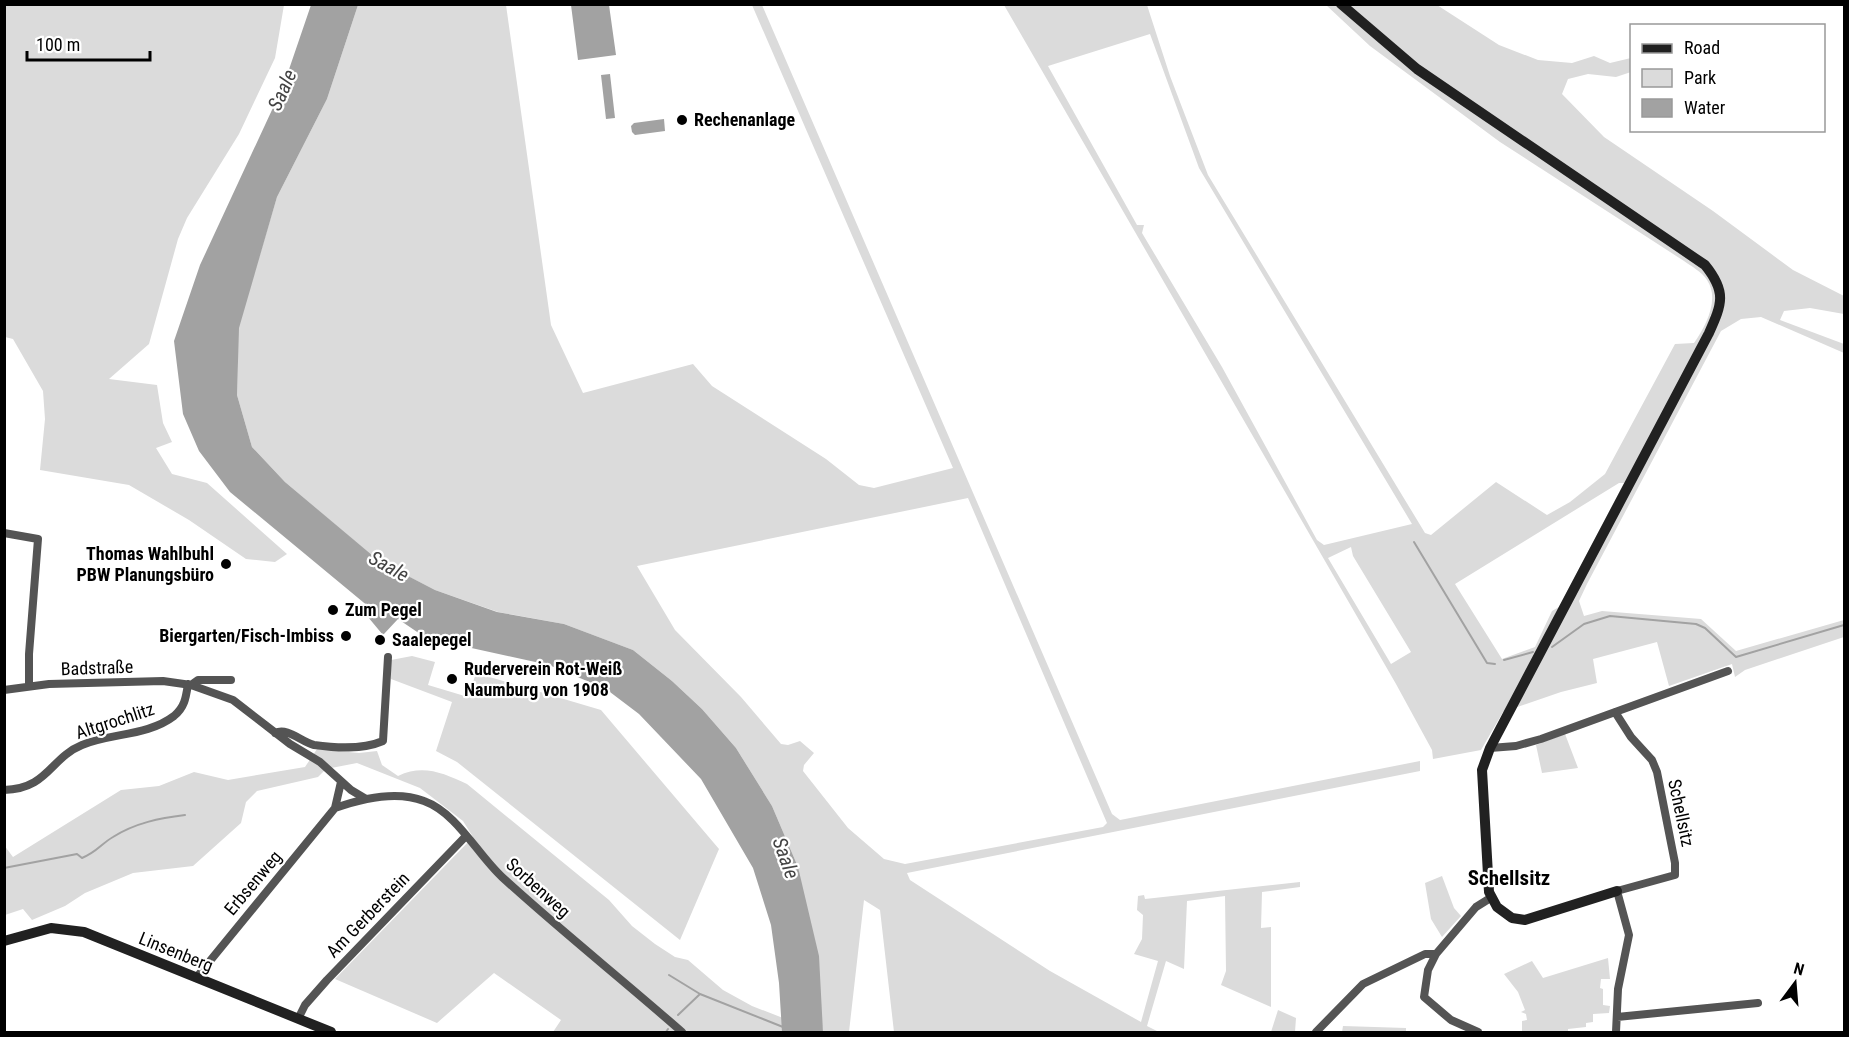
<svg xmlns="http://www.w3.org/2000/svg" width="1849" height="1037" viewBox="0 0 1849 1037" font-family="'Roboto Condensed',sans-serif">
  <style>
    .green { fill: #dbdbdb; fill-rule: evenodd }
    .water { fill: #a2a2a2 }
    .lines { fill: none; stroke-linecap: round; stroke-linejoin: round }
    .stream { stroke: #a2a2a2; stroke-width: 2 }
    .street { stroke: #545454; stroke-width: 8 }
    .secondary { stroke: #212121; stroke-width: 10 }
    .poi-dot { fill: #000; stroke: #fff; stroke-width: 2 }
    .labels { text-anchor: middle; stroke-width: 4.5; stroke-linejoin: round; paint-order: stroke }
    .poi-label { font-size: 18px; font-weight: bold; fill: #000; stroke: #fff; text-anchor: start }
    .street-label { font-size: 18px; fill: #000; stroke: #fff }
    .water-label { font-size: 20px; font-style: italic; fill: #434343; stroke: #fff }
    .quarter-label { font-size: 21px; font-weight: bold; fill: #000; stroke: #fff }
  </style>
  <rect width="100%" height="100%" fill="#fff"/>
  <path class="green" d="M4,5H284L275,58L239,134L187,218L178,239L149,344L109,379L157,385L163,423L172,442L156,448L172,474L207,483L287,554L275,562L246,559L189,520L129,485L40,470L45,419L43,391L13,339L5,337Z
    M358,5H506L551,325L583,393L693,364L712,386L826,459L859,485L874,488L953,468L752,5H762L1112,814L1120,820L1420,761V771L907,873L910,880L1050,971L1141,1022L1158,961L1134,954L1142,939L1143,915L1137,910L1138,896L1144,895L1145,899L1300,882V887L1262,892L1261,928L1271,927V1007L1221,985L1226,971L1225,896L1187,901L1184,969L1166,961L1147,1026L1159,1032H894L880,910L864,900L849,1032H823L798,867L772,806L736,748L702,709L672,681L633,650L564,624L498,612L435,590L378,561L285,482L252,447L237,395L238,328L277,197L327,99ZM968,498L1107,823L1103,827L905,864L884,859L848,828L803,771L804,765L814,753L800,741L788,745L781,744L741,697L675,630L637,566Z
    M1004,5H1147L1170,76L1208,175L1425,533L1431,535L1496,482L1547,515L1570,502L1605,474L1675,344L1694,343C1706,326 1720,299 1707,280C1702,272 1691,266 1684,261L1500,142L1370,46L1326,5H1437L1499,45L1538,60L1572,63L1594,56L1610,63L1631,58V72L1616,77L1588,74L1568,79L1562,94L1604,137L1713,211L1793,270L1844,296V314L1810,308L1784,311L1780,320L1844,344V353L1761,317L1741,319L1721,331L1587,584L1579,601L1584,616L1602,611L1701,619L1736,651L1844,620V637L1745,670L1735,677L1732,664L1669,686L1657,642L1593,659L1597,683L1561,692L1503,712L1481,750L1433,759L1432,750L1396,684ZM1150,34L1199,168L1412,524L1324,545L1317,540L1222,367L1142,233L1144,225H1137L1048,66ZM1619,483H1624L1559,607L1552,611L1535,647L1502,659L1455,584ZM1351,547L1353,556L1411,652L1391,664L1328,558Z
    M412,656L435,662L428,685L468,697L476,673L601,710L719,849L680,940L457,762L436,751L452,702L391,679V660Z
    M1565,734L1578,768L1542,773L1536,745Z
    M317,749L359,753L377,751L382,765L398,776C423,764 443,773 467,784L609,900L632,926L655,944L675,957L688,960L723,990L752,1006L783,1018L782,1032H553L561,1020L494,973L437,1023L335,979L473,837L463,821L420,788L357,763L326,769L318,777L257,791L246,802L241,823L193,866L133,873L85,893L65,906L32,920L23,909L5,915L4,845L13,857L121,790L159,786L194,772L228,780L305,767Z
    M1442,876L1454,908L1461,916L1442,937L1431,919L1425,883Z
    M1608,958L1610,979H1601L1600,988L1603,989V1005L1610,1006L1609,1013L1593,1014V1022L1586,1023V1027L1568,1029V1032H1522V1021L1527,1020L1526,1014L1521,1012L1525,1010L1518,992L1504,974L1532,961L1543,978Z
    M1278,1010L1296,1018L1295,1032H1271Z
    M1343,1026L1406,1028V1032H1342Z"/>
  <path class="water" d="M311,5H358L327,99L277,197L239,328L237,395L252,447L285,482L379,561L435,590L497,612L564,624L633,650L672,681L702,709L736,748L772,806L798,867L819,956L823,1032H782L779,983L771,925L753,868L701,779L639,714L606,689L549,665L426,638L398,619L383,635L368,617L369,607L230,492L199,451L183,414L174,341L200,265L284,84Z
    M571,5H609L616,55L578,60Z
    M610,74L615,118L606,119L601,75Z
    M664,119L665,131L635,135L632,132L631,126L634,123Z"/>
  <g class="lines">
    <path class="stream" d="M1414,542L1487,663L1495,664
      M1552,647L1584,624L1610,616L1696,624L1705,628L1736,657L1844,625
      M1504,660L1533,652
      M4,868L77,854L82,858C97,852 101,844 113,837C135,823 160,818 185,815
      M669,975L700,994L783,1027
      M678,1015L700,994
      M666,1032L668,1029"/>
    <path class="street" d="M4,533L38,539L29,654V686
      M191,685L198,680H231
      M4,690L49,684L163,681L191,685L233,700L290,744L320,762L351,790L366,799
      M1615,712L1631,737L1652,760L1657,772L1675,863V875L1617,891L1629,935L1618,989L1616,1032
      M275,733C288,727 301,742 314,745C336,748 362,750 383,741L388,657
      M1490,748L1516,746L1541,739L1728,671
      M4,790C48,789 50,758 82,745C111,733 148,736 174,716C185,707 186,697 188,684
      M335,808C363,798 396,790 424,801C457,813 477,854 502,877C561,931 623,980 682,1032
      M1436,954L1428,970L1424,997L1451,1020L1478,1032
      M196,978L335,808L341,782
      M1617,1017L1758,1003
      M298,1019L305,1005L327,980L465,837
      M1316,1032L1363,984L1425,954H1436L1476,907L1492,897"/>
    <path class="secondary" d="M1341,4L1417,69L1705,265C1727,292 1722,304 1709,333L1490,748L1482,770L1489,892L1497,907L1512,918L1525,920L1617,891
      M4,941L51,928L84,932L331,1032"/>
  </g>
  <g class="poi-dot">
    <circle cx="682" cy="120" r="6"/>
    <circle cx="226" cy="564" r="6"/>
    <circle cx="333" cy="610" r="6"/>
    <circle cx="346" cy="636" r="6"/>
    <circle cx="380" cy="640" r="6"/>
    <circle cx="452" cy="679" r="6"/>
  </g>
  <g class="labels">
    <g class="poi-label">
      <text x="694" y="126">Rechenanlage</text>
      <text x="214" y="560" text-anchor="end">Thomas Wahlbuhl<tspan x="214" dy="21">PBW Planungsbüro</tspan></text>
      <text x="345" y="616">Zum Pegel</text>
      <text x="334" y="642" text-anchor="end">Biergarten/Fisch-Imbiss</text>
      <text x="392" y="646">Saalepegel</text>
      <text x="464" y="675">Ruderverein Rot-Weiß<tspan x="464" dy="21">Naumburg von 1908</tspan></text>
    </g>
    <g class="street-label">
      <text transform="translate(97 668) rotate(-2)" y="6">Badstraße</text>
      <text transform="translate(115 721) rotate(-18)" y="6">Altgrochlitz</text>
      <text transform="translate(1681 813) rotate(78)" y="6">Schellsitz</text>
      <text transform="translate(253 883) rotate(-50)" y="6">Erbsenweg</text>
      <text transform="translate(538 888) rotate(42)" y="6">Sorbenweg</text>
      <text transform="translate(368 915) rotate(-46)" y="6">Am Gerberstein</text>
      <text transform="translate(176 952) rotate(22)" y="6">Linsenberg</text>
    </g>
    <g class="water-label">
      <text transform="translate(282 90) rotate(-66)" y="7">Saale</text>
      <text transform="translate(389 566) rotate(29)" y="7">Saale</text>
      <text transform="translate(786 858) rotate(70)" y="7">Saale</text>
    </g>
    <g class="quarter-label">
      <text x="1509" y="885">Schellsitz</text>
    </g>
  </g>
  <rect width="1849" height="1037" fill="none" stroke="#000000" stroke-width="12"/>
  <rect x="1630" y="24" width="195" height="108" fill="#ffffff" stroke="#999999" stroke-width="1.5"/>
  <rect x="1642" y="44" width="30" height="9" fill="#212121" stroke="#999999" stroke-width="1.5"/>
  <text x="1684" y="54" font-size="18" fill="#000000">Road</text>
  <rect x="1642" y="69" width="30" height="18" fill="#dbdbdb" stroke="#999999" stroke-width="1.5"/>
  <text x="1684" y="84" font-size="18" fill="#000000">Park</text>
  <rect x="1642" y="99" width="30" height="18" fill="#a2a2a2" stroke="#999999" stroke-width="1.5"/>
  <text x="1684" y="114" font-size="18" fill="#000000">Water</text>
  <g transform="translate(1795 983) rotate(16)" stroke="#ffffff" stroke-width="4.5" paint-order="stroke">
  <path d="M0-4.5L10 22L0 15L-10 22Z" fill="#000000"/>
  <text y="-9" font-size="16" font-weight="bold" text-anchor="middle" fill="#000000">N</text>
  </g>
  <path d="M27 51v9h123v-9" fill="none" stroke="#000000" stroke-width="3"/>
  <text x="36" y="51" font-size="18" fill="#000000" stroke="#ffffff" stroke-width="4.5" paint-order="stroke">100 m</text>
</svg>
